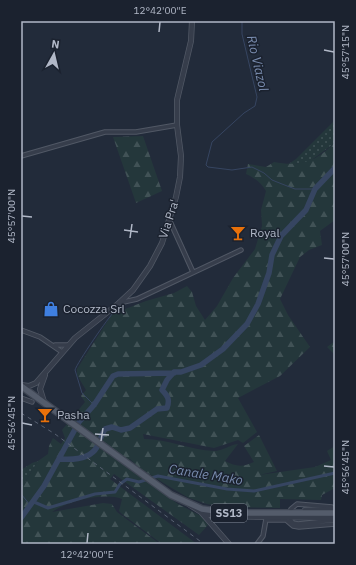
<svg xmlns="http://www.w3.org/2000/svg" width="356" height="565" viewBox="0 0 356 565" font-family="'IBM Plex Sans',sans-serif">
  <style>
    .grass { fill: url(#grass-dots) }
    .forest { fill: url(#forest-firs) }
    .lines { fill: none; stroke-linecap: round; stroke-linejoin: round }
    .stream { stroke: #364561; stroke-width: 1 }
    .canal { stroke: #364561; stroke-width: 3 }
    .river { stroke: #364561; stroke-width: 5.5 }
    .minor-casing { stroke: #515865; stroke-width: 5.5 }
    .tertiary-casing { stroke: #515865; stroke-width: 6 }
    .primary-casing { stroke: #3f4654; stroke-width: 8 }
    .minor { stroke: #363d4b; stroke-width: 3.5 }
    .tertiary { stroke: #363d4b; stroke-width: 4.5 }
    .primary { stroke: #545c6b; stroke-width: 5.5 }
    .rail { stroke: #586172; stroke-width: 1; stroke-dasharray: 4 4; stroke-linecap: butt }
    .ticks { fill: none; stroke: #b1b8c7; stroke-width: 1.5 }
    .labels { text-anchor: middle; stroke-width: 3; stroke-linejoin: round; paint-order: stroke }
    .shield { fill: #1b222f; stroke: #848b99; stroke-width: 1 }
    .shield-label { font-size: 11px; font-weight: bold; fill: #b1b8c7 }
    .street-label { font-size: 12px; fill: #b1b8c7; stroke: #1b222f }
    .poi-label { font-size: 12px; fill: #b1b8c7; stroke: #1b222f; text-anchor: start }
    .water-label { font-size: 13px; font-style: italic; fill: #798cae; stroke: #1b222f }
    .neatline { fill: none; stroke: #b1b8c7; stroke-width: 1.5 }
    .ticks-label { font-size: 10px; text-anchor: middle; fill: #b1b8c7 }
  </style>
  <defs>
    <pattern id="grass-dots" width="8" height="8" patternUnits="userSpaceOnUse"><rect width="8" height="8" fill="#24373b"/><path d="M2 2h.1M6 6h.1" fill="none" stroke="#415256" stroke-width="1.8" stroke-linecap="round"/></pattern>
    <pattern id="forest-firs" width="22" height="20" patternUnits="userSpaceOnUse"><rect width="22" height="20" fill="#24373b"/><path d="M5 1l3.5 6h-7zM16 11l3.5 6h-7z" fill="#415256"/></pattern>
  </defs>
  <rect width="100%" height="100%" fill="#222b3a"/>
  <path class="grass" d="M335,120V142L332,145L309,162L287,165L296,159Z
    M38,461L21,489V470L32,463Z"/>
  <path class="forest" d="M143,136L162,191L136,203L113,137Z
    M335,142V220L320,231L322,245L309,250L300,257L280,299L288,315L310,347L280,376L238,398L257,432L243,443L238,440L214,448L143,434L144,439C168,439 190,450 214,451C223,451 229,445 238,444L225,461C236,467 243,467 254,462L244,446L259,435L277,471L259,475L255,465L259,475L315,467L331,460L327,451L335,446V488L322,495L321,500L280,499V508L224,507L207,504L189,498L170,487L138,467L130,459L124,464L178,504L201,516L208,525L199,535L114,474L110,479L197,544H162L122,514L119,511L122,499C104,492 67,501 52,512L103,503L112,504L117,512L160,544H21V489L38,461L48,454L49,446L53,438L61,444L65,438L62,430L85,402L81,396L86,390L77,375V369L112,314L146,301L174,293L187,286L192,292L196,306L205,320L217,306L233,278L255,249L262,226L261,210L266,191C261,183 255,178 246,174L248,164L266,167L274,162C299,167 317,162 335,142Z
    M335,341V355L327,347Z"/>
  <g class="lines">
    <path class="stream" d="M242,21V34L257,97L255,106L244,113L212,142L206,165L208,167L232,170L252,167L264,173L272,180L282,184L295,189H315
      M94,405L82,393L75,370C77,363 109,316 114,312
      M21,494L31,506"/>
    <path class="canal" d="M34,502L48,508L95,494L115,492L120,484L127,479L139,482L158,476L227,489L254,491L335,473"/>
    <path class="river" d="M60,459C72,460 90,459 97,447C100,441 101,435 105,429L112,427L121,430L130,428L157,409L167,408C170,400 168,396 162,390L167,380L174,372H181L201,365L223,349L247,324L258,304L269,273L272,255L281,236L306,210L315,189L335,168
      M21,518L44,486L79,422L94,405L113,376L118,374L174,373"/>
    <g class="minor-casing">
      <path id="minor" d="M21,156L105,132H136L177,125
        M169,219L193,272
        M119,303L137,299L241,250
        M21,330L40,337L62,352
        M55,345H68
        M21,398L32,402
        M291,509L297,504L332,507
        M290,519L293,523L298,524L335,520
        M266,520H286L293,526L299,527L335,524
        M257,544L263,536L266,519"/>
    </g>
    <g class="tertiary-casing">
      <path id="tertiary" d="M21,385L29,386L36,383L75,338L119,303L133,290L150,266L162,243L176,197L180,177L181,156L177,125V100L191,41L192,21
        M44,402L40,389L45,375
        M190,505L201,512L215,516L335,518
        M305,510L335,509
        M201,512L229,544"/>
    </g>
    <g class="primary-casing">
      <path id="primary" d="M21,386L171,495L202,509L230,513H335"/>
    </g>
    <use href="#minor" class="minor"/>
    <use href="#tertiary" class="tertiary"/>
    <use href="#primary" class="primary"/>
    <path class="rail" d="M21,413L55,434L204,544"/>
  </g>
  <path class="ticks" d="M159,32L160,22M324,50L334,52M22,216L32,217M124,230L138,232M130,238L132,224M324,258L334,259M22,423L32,425M95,434L109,435M101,441L103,428M324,466L334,467M87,543L88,533"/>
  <defs>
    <g id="bar-bare" transform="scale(1.2)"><path d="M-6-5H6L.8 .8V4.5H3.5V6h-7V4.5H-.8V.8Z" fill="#e8710a" stroke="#1b222f" stroke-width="2.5" paint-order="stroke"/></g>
    <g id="shop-bare" transform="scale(1.2)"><path d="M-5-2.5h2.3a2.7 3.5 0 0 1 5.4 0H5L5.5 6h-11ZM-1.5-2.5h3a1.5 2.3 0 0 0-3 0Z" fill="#3f7fe0" stroke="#1b222f" stroke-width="2.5" paint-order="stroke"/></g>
  </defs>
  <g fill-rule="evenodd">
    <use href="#bar-bare" x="238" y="233"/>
    <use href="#shop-bare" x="51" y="309"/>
    <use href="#bar-bare" x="45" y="415"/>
  </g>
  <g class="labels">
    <rect class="shield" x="211" y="504" width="36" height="18" rx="3"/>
    <g class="shield-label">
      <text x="229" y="517">SS13</text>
    </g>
    <g class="street-label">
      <text transform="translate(169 219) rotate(-72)" y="4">Via Pra'</text>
    </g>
    <g class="poi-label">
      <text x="250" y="237">Royal</text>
      <text x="63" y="313">Cocozza Srl</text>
      <text x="57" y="419">Pasha</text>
    </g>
    <g class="water-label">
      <text transform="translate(258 63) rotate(77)" y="5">Rio Viazol</text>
      <text transform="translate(206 474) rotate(9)" y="5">Canale Mako</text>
    </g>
  </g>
  <rect width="356" height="565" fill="none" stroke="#1b222f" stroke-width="44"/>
  <g transform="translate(54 54) rotate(8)" stroke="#1b222f" stroke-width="3" paint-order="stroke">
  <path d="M0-3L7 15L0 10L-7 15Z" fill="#b1b8c7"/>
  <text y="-6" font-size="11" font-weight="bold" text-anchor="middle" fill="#b1b8c7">N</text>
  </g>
  <rect x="22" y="22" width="312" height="521" class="neatline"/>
  <g class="ticks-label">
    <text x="160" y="14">12°42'00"E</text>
    <text transform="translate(345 52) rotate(-90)" y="4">45°57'15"N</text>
    <text transform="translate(11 216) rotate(-90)" y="4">45°57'00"N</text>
    <text transform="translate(345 259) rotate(-90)" y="4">45°57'00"N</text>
    <text transform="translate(11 423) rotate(-90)" y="4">45°56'45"N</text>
    <text transform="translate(345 467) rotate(-90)" y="4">45°56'45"N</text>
    <text x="87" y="558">12°42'00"E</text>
  </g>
</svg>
